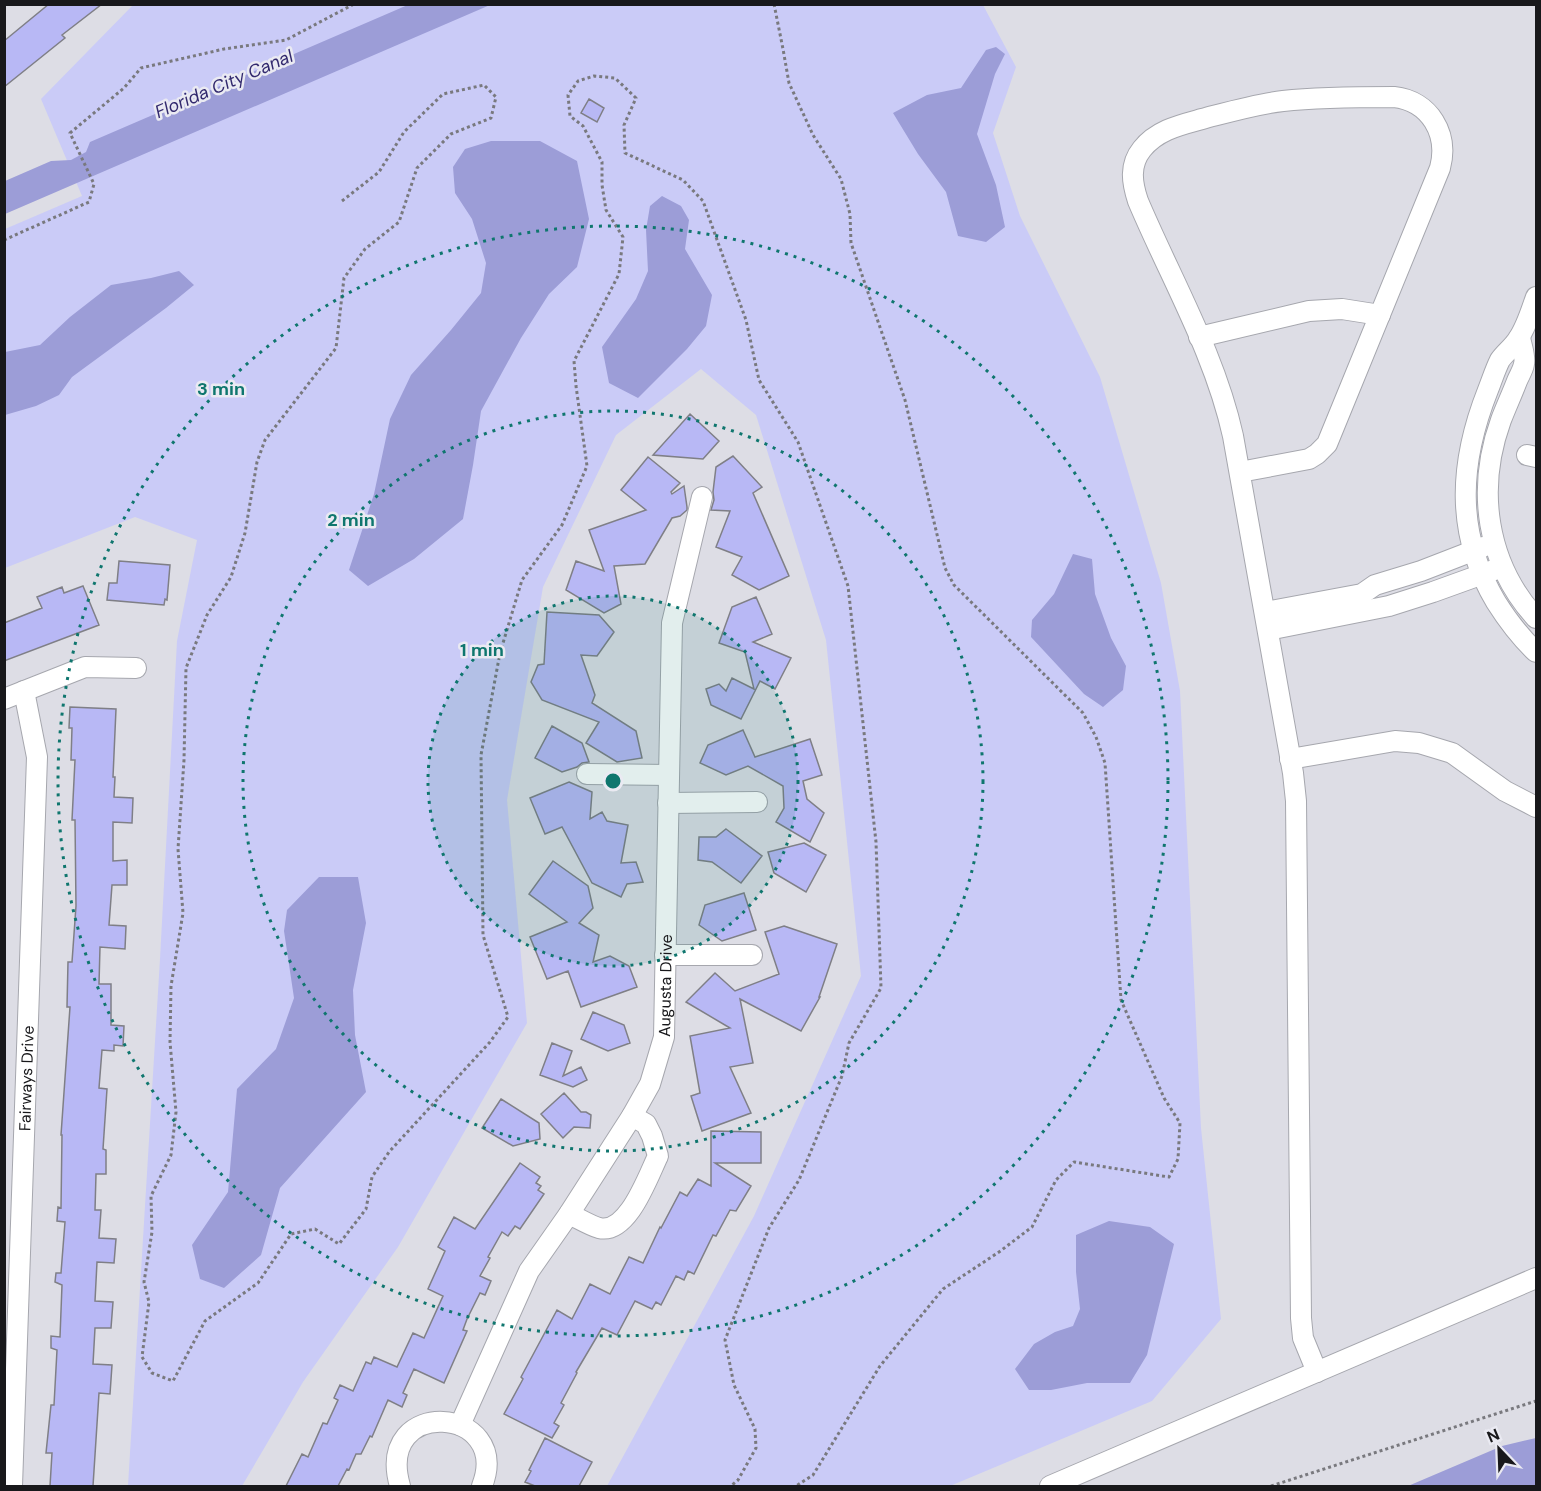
<svg xmlns="http://www.w3.org/2000/svg" width="1541" height="1491" viewBox="0 0 1541 1491" font-family="'DM Sans',sans-serif">
  <style>
    .green { fill: #cacbf7 }
    .water { fill: #9c9dd7 }
    .building { fill: #b8b8f5; stroke: #7f7f86; stroke-width: 1.5 }
    .lines { fill: none; stroke-linecap: round; stroke-linejoin: round }
    .minor-casing { stroke: #a6a7ae; stroke-width: 22 }
    .path { stroke: #79797e; stroke-width: 3; stroke-dasharray: 3 3; stroke-linecap: butt }
    .minor { stroke: #fff; stroke-width: 20 }
    .ring { fill: none; stroke: #0f766e; stroke-width: 3; stroke-dasharray: 3 6 }
    .labels { text-anchor: middle; stroke-width: 5; stroke-linejoin: round; paint-order: stroke }
    .street-label { font-size: 16px; fill: #18181b; stroke: #eaeaf2 }
    .water-label { font-size: 18px; font-style: italic; fill: #32296e; stroke: #eaeaf2 }
    .centre { fill: #0f766e; stroke: #eaeaf2; stroke-width: 3 }
    .ring-label { font-size: 18px; text-anchor: middle; font-weight: bold; fill: #0f766e; stroke: #eaeaf2; stroke-width: 5; stroke-linejoin: round; paint-order: stroke }
  </style>
  <rect width="100%" height="100%" fill="#dddde5"/>
  <path class="green" d="M133,5H983L1016,67L993,133L1020,216L1100,377L1161,583L1180,691L1201,1128L1221,1319L1152,1401L950,1486H607L754,1216L861,976L826,640L756,415L701,369L616,435L543,587L507,800L527,1023L398,1247L303,1382L242,1486H128L160,959L177,641L197,540L135,517L5,568V229L82,196L41,99Z"/>
  <path class="water" d="M410,4L490,5L5,214V181L51,161L71,160L86,152L90,142Z
    M996,47L1005,54L995,74L977,134L996,185L1005,227L986,242L958,236L946,192L918,154L893,113L927,95L961,88L986,50Z
    M491,141H540L577,161L589,219L577,267L549,294L521,338L481,411L473,465L463,519L414,559L368,586L349,570L374,494L390,419L411,375L451,330L481,293L486,263L472,219L455,193L453,167L465,149Z
    M662,196L681,206L689,220L685,249L712,295L706,326L687,349L638,398L609,383L602,347L636,299L648,271L646,230L650,206Z
    M179,271L194,285L166,308L72,377L59,395L36,406L5,415V352L40,345L70,317L111,285L151,278Z
    M1073,554L1092,559L1095,594L1111,638L1126,666L1123,690L1103,707L1084,694L1031,637L1032,620L1054,594Z
    M319,877H358L366,923L353,990L355,1035L366,1092L280,1188L261,1255L224,1288L200,1279L192,1245L228,1192L237,1089L276,1049L294,998L284,931L287,910Z
    M1109,1221L1150,1227L1174,1244L1147,1355L1130,1383H1087L1051,1390H1029L1015,1369L1034,1344L1055,1332L1073,1326L1080,1309L1076,1272V1235Z
    M1536,1438V1486H1408L1502,1446Z"/>
  <path class="building" d="M49,4H102L62,35L65,38L4,87V41Z
    M589,99L604,108L597,122L581,113Z
    M690,414L719,441L703,459L653,455Z
    M733,456L762,487L753,493L789,576L759,590L732,575L742,557L716,547L730,511L711,510L714,500L713,492L716,467Z
    M648,457L680,483L671,492L672,494L684,486L687,507V510L680,516L672,518L645,564L614,566L621,604L604,613L566,590L576,561L604,571L589,530L646,510L621,490Z
    M119,561L170,565L167,600L165,599L164,605L107,600L109,583H117Z
    M83,586L99,625L4,661V623L42,608L37,597L62,587L64,593Z
    M756,597L772,634L753,642L791,658L775,689L760,681L741,719L711,705L706,689L719,684L726,691L732,678L754,689L745,652L719,643L732,607Z
    M547,612L599,615L614,632L597,656L581,655L595,695L592,703L636,731L642,758L617,762L586,743L599,722L542,700L531,682L538,665L544,664Z
    M70,707L116,709L113,777H115L114,797L133,798L132,823L113,822V861L127,860V885H112L109,925L126,926L125,949L100,947L99,984H111V1025L124,1026L123,1046L114,1045V1051L102,1050L99,1088L107,1089L103,1149L106,1150V1174H96L95,1210H101L99,1238L116,1239L114,1263L97,1262L95,1301L113,1302L111,1328H95L93,1364L112,1365L110,1394L99,1393L93,1486H50L52,1453H46L51,1405H54L57,1350L51,1348V1336L60,1337L62,1285L55,1282L56,1273H61L65,1222L57,1221L58,1207L61,1208L62,1135H61L70,1007H67L68,962H72L76,906L75,820H72L75,760H71L72,728H69Z
    M552,726L582,743L589,762L582,763L577,767L562,772L535,758Z
    M743,730L755,757L810,739L822,775L803,781L807,799L824,813L810,842L776,822L784,808L783,786L748,766L726,775L700,763L708,745Z
    M569,782L592,792L590,819L602,812L607,821L628,825L621,863L636,862L643,882L627,884L621,897L592,883L562,827L545,834L530,798Z
    M726,829L762,856L741,883L712,862L698,860L699,837H716Z
    M804,843L826,855L806,892L774,873L768,852Z
    M553,861L588,886L593,908L579,923L599,935L593,962L610,956L629,966L637,987L581,1007L568,971L547,979L530,937L567,922L529,894Z
    M744,893L756,930L722,941L699,925L705,905Z
    M784,926L837,944L819,997H820L801,1031L740,999L753,1063L730,1067L751,1113L702,1131L691,1096L700,1093L690,1036L730,1028L686,1002L715,973L735,991L779,974L765,932Z
    M593,1012L624,1025L630,1043L608,1051L581,1039Z
    M552,1043L572,1051L563,1076L581,1067L587,1080L573,1087L540,1075Z
    M564,1093L581,1112H586L591,1115L590,1128L574,1127L563,1138L541,1114Z
    M501,1099L539,1123L540,1139L513,1146L482,1128Z
    M711,1131L761,1132V1163H715L751,1186L736,1211L730,1210L716,1236L713,1235L694,1274L688,1271L684,1280L676,1276L661,1305L656,1302L652,1309L635,1301L617,1335L602,1328L576,1372L577,1373L561,1403L564,1405L554,1423L559,1426L552,1438L504,1414L523,1379L521,1377L557,1310L572,1319L590,1284L610,1294L629,1257L643,1263L660,1227L661,1228L680,1192L687,1196L698,1179L711,1186Z
    M520,1163L540,1177L536,1183L541,1186L538,1190L544,1194L520,1229L515,1226L508,1236L502,1232L488,1257L490,1258L480,1276L491,1281L485,1295L480,1293L467,1319L463,1330L467,1331L444,1383L414,1369L403,1393L407,1395L402,1407L388,1400L372,1437L370,1436L361,1454H356L349,1470L347,1469L338,1486H286L302,1454L308,1457L323,1423L327,1424L338,1400L334,1398L340,1385L353,1391L366,1362L371,1364L374,1357L397,1367L413,1333L424,1338L443,1296L428,1289L445,1251L438,1247L454,1217L475,1229Z
    M545,1438L592,1462L579,1486H535L525,1482L531,1471L529,1470Z"/>
  <g class="lines">
    <g class="minor-casing">
      <g id="minor">
        <path d="M1536,297C1531,311 1526,328 1518,339C1513,347 1505,353 1500,360C1495,370 1492,380 1488,390C1459,463 1455,533 1496,602C1508,621 1520,637 1536,652"/>
        <path d="M1199,337L1309,311L1342,309L1380,315"/>
        <path d="M1520,337C1521,345 1526,357 1524,364C1523,370 1519,376 1517,381C1512,394 1506,407 1501,420C1476,489 1486,563 1536,618"/>
        <path d="M1527,455L1536,457"/>
        <path d="M1240,472L1309,459L1317,454L1327,444L1440,168C1449,134 1430,101 1394,97C1357,97 1320,97 1283,101C1256,104 1229,112 1202,119C1180,125 1157,130 1142,149C1129,165 1132,183 1138,201C1171,279 1215,354 1233,436L1293,773L1296,801L1301,1318L1303,1338L1317,1372"/>
        <path d="M1265,612L1362,594L1375,585L1421,571L1483,547"/>
        <path d="M1268,630L1389,606L1433,592L1494,570"/>
        <path d="M4,699L85,667L136,668"/>
        <path d="M1290,759L1395,741L1419,743L1452,753L1505,791L1536,807"/>
        <path d="M587,774L669,775"/>
        <path d="M668,803L757,802"/>
        <path d="M665,955H752"/>
        <path d="M569,1214C578,1218 589,1225 599,1228C628,1235 648,1176 658,1156L652,1136L646,1124L632,1116"/>
        <path id="s1" d="M460,1425L529,1271L569,1214L632,1116L650,1084L664,1037L672,623L702,497"/>
        <path id="s2" d="M12,1486L37,757L24,691"/>
        <path d="M400,1486C374,1395 513,1406 482,1486"/>
        <path d="M1050,1486L1536,1278"/>
      </g>
    </g>
    <path class="path" d="M774,4L783,49L789,83L813,135L841,179L850,214L851,243L905,400L945,568L954,585L1083,713L1096,737L1105,763L1121,1000L1164,1098L1180,1123L1178,1159L1169,1177L1074,1162L1056,1180L1032,1227L999,1252L943,1289L880,1366L813,1475L796,1486
      M342,201L379,172L404,132L443,94L484,85L496,97L491,118L451,134L417,168L399,222L365,249L344,278L336,348L265,440L257,462L245,533L231,577L207,615L186,668L184,760L178,849L183,913L171,986L170,1042L176,1112L171,1155L151,1196L152,1232L144,1282L149,1302L142,1357L152,1373L173,1381L205,1321L258,1283L291,1234L315,1229L339,1244L366,1209L372,1177L389,1152L490,1042L508,1017L483,935L481,755L500,653L522,580L562,525L587,466L576,386L574,361L619,274L623,237L606,210L602,185V162L583,126L570,116L568,95L578,81L594,76L615,78L636,98L624,125L625,153L683,180L703,201L746,320L759,380L798,442L848,586L876,842L881,988L849,1043L842,1076L799,1180L769,1228L725,1340L734,1385L755,1429L756,1448L738,1480L731,1486
      M4,240L89,202L94,184L70,133L124,88L141,68L224,49L286,40L354,4
      M1271,1486L1536,1401"/>
    <use href="#minor" class="minor"/>
  </g>
  <circle cx="613" cy="781" r="185" fill="#0f766e" fill-opacity=".12"/>
  <g class="ring">
    <circle cx="613" cy="781" r="185"/>
    <circle cx="613" cy="781" r="370"/>
    <circle cx="613" cy="781" r="555"/>
  </g>
  <g class="labels">
    <g class="street-label">
      <text dy="6" stroke="none"><textPath href="#s1" startOffset="492">Augusta Drive</textPath></text>
      <text dy="6" stroke="none"><textPath href="#s2" startOffset="408">Fairways Drive</textPath></text>
    </g>
    <g class="water-label">
      <text transform="translate(224 84) rotate(-23)" y="6">Florida City Canal</text>
    </g>
  </g>
  <circle cx="613" cy="781" r="9" class="centre"/>
  <g class="ring-label">
    <text x="221" y="395">3 min</text>
    <text x="351" y="526">2 min</text>
    <text x="482" y="656">1 min</text>
  </g>
  <rect width="1541" height="1491" fill="none" stroke="#18181b" stroke-width="12"/>
  <g transform="translate(1499 1449) rotate(337)" stroke="#eaeaf2" stroke-width="4.5" paint-order="stroke">
  <path d="M0-4.5L10 22L0 15L-10 22Z" fill="#18181b"/>
  <text y="-9" font-size="16" font-weight="bold" text-anchor="middle" fill="#18181b">N</text>
  </g>
</svg>
